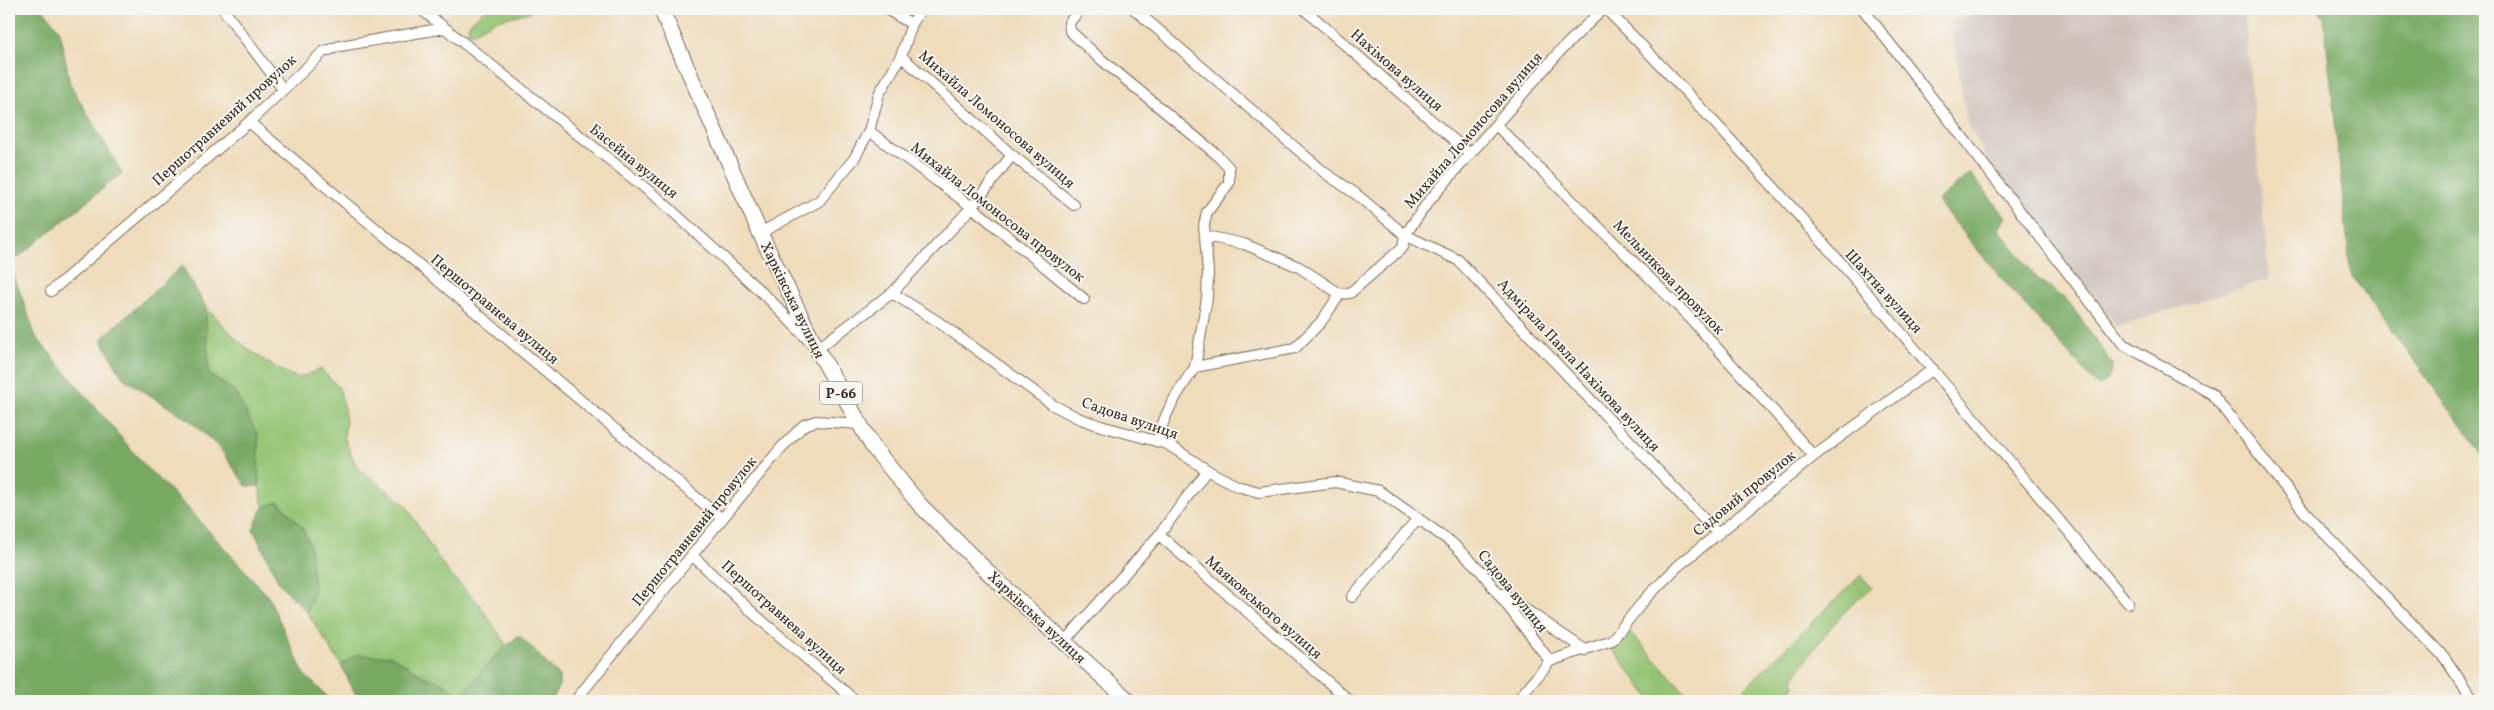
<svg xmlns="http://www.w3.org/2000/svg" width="2494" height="710" viewBox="0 0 2494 710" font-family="Vollkorn,serif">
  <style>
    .industrial { fill: #cec1ba }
    .green { fill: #94c372; stroke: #687648 }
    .forest { fill: #77a964; stroke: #596a41 }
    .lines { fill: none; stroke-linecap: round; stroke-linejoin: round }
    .minor-casing { stroke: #7a6855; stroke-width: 12 }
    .primary-casing { stroke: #7a6855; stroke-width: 17 }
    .minor { stroke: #fff; stroke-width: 10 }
    .primary { stroke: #fff; stroke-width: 15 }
    .labels { text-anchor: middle; stroke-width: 4; stroke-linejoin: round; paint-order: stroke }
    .shield { fill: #f6f6f2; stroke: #73675e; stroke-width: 1 }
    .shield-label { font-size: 14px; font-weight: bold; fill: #3b2a1e }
    .street-label { font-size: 15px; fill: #3b2a1e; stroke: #f6f6f2 }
  </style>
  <rect width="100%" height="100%" fill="#f6f6f2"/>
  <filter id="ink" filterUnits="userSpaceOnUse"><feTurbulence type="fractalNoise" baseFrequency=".02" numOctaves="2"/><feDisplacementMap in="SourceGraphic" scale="10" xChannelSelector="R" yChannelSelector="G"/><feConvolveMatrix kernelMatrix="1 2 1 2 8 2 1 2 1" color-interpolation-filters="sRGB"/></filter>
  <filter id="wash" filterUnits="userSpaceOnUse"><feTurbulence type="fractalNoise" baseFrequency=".0096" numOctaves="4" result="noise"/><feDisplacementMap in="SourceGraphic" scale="20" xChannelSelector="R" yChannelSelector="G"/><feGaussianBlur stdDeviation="1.12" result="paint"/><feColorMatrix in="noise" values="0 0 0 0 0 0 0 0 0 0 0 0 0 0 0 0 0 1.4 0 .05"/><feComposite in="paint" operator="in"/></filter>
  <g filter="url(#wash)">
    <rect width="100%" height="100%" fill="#efdcbb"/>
    <path class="industrial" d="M1989,9H2244L2269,279L2117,327L1992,166L1967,123L1951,21Z"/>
    <path class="green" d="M485,9H542L494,21L473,33L469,32L468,25Z
      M205,305C232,337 259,362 298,378L321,369L340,389L346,421L344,437L357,467L406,505L432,549L448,572L480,605L507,646L461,696L444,683L430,679L391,656L356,655L341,665L307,612L314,593L307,538L302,527L279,502L263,507L259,486L257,455L234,391L209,374Z
      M1861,575L1872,588C1839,612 1816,646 1793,679L1794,684L1788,701H1746L1744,689Z
      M1630,632L1693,701H1652L1611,647Z"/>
    <path class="forest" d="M9,9H43L60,31L70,84L122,173L10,264L36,337L146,467L187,507L268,596L304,674L332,701H9Z
      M2317,9H2485V458L2351,275L2324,18Z
      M1970,173L2006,217L1999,229L2037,278L2068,301L2113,365L2108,380L2098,386L2007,285L1937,201Z
      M182,266L205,305L209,374L234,391L258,435L259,486H246L219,447L189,420L123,378L101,339Z
      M279,502L302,527L310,544L314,593L307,612L279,583L253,529L263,507Z
      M519,635L559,676V686L551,701H359L341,665L356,655L391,656L424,677L444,683L461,696L495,656Z"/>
  </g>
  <g filter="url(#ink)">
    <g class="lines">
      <g class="minor-casing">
        <path id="minor" d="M223,9L282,88
          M421,9L660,200L769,299L817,349L892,293L972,207L1012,155
          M886,9L912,24
          M1080,9L1069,23L1070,31L1097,56L1216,154L1229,168V183L1207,212L1204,225L1208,272L1207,298L1195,367
          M1134,9L1325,173L1356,194L1405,235L1458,260L1718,534
          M1304,9L1470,154
          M1606,9C1791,196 1960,401 2128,603
          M1863,9L2123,344L2212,394L2306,514L2444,657L2474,701
          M901,56L1012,155L1074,205
          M249,122L722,519
          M1496,125L1690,318L1814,456
          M869,131L972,207L1084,299
          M760,233L819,201L854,159L869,131L879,94L901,56L912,24L921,9
          M1206,236L1244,244L1299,267L1340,294
          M51,291L249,122L323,52L340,46L445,28
          M892,293L937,321L1053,405L1078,418L1101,426L1167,444L1212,473L1237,486L1259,492L1335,482L1379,491L1451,542L1480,570L1550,661
          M1158,442C1163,413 1179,391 1195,367L1295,348L1321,322L1340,294L1350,293L1403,247L1405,235L1428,202L1560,51L1603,9
          M1159,535L1350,701
          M692,555L754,614L856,701
          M1503,594L1585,650
          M1352,597L1418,518
          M1064,642L1159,535L1207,470
          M1550,661L1612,640L1646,598L1678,566L1814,456L1933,369
          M575,701L692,555L781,448L804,425L816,421L859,424
          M1517,701L1550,661"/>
      </g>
      <g class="primary-casing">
        <path id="primary" d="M661,9L760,233L817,349L873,447L920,505L992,576L1129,701"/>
      </g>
      <use href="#minor" class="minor"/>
      <use href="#primary" class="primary"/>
    </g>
  </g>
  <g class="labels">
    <rect class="shield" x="820" y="381.5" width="42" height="23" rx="4"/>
    <g class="shield-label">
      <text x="841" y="398">Р-66</text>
    </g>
    <g class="street-label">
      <text transform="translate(1397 70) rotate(41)" y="5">Нахімова вулиця</text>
      <text transform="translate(997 119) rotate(41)" y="5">Михайла Ломоносова вулиця</text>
      <text transform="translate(224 120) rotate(-42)" y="5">Першотравневий провулок</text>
      <text transform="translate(1473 130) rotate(-49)" y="5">Михайла Ломоносова вулиця</text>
      <text transform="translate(634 161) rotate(39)" y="5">Басейна вулиця</text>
      <text transform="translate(998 212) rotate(38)" y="5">Михайла Ломоносова провулок</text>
      <text transform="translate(1669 277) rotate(46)" y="5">Мельникова провулок</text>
      <text transform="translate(1884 291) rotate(48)" y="5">Шахтна вулиця</text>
      <text transform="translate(793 300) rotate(64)" y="5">Харківська вулиця</text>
      <text transform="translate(495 309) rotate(40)" y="5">Першотравнева вулиця</text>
      <text transform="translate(1579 365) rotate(47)" y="5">Адмірала Павла Нахімова вулиця</text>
      <text transform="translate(1130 418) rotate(19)" y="5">Садова вулиця</text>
      <text transform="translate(1744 493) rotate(-39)" y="5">Садовий провулок</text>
      <text transform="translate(694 531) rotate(-51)" y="5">Першотравневий провулок</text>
      <text transform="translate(1513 591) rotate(51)" y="5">Садова вулиця</text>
      <text transform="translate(1264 607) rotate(41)" y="5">Маяковського вулиця</text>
      <text transform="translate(784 617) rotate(42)" y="5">Першотравнева вулиця</text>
      <text transform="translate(1037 617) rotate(43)" y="5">Харківська вулиця</text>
    </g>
  </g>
  <rect width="2494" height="710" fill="none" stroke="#f6f6f2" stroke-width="30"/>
</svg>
